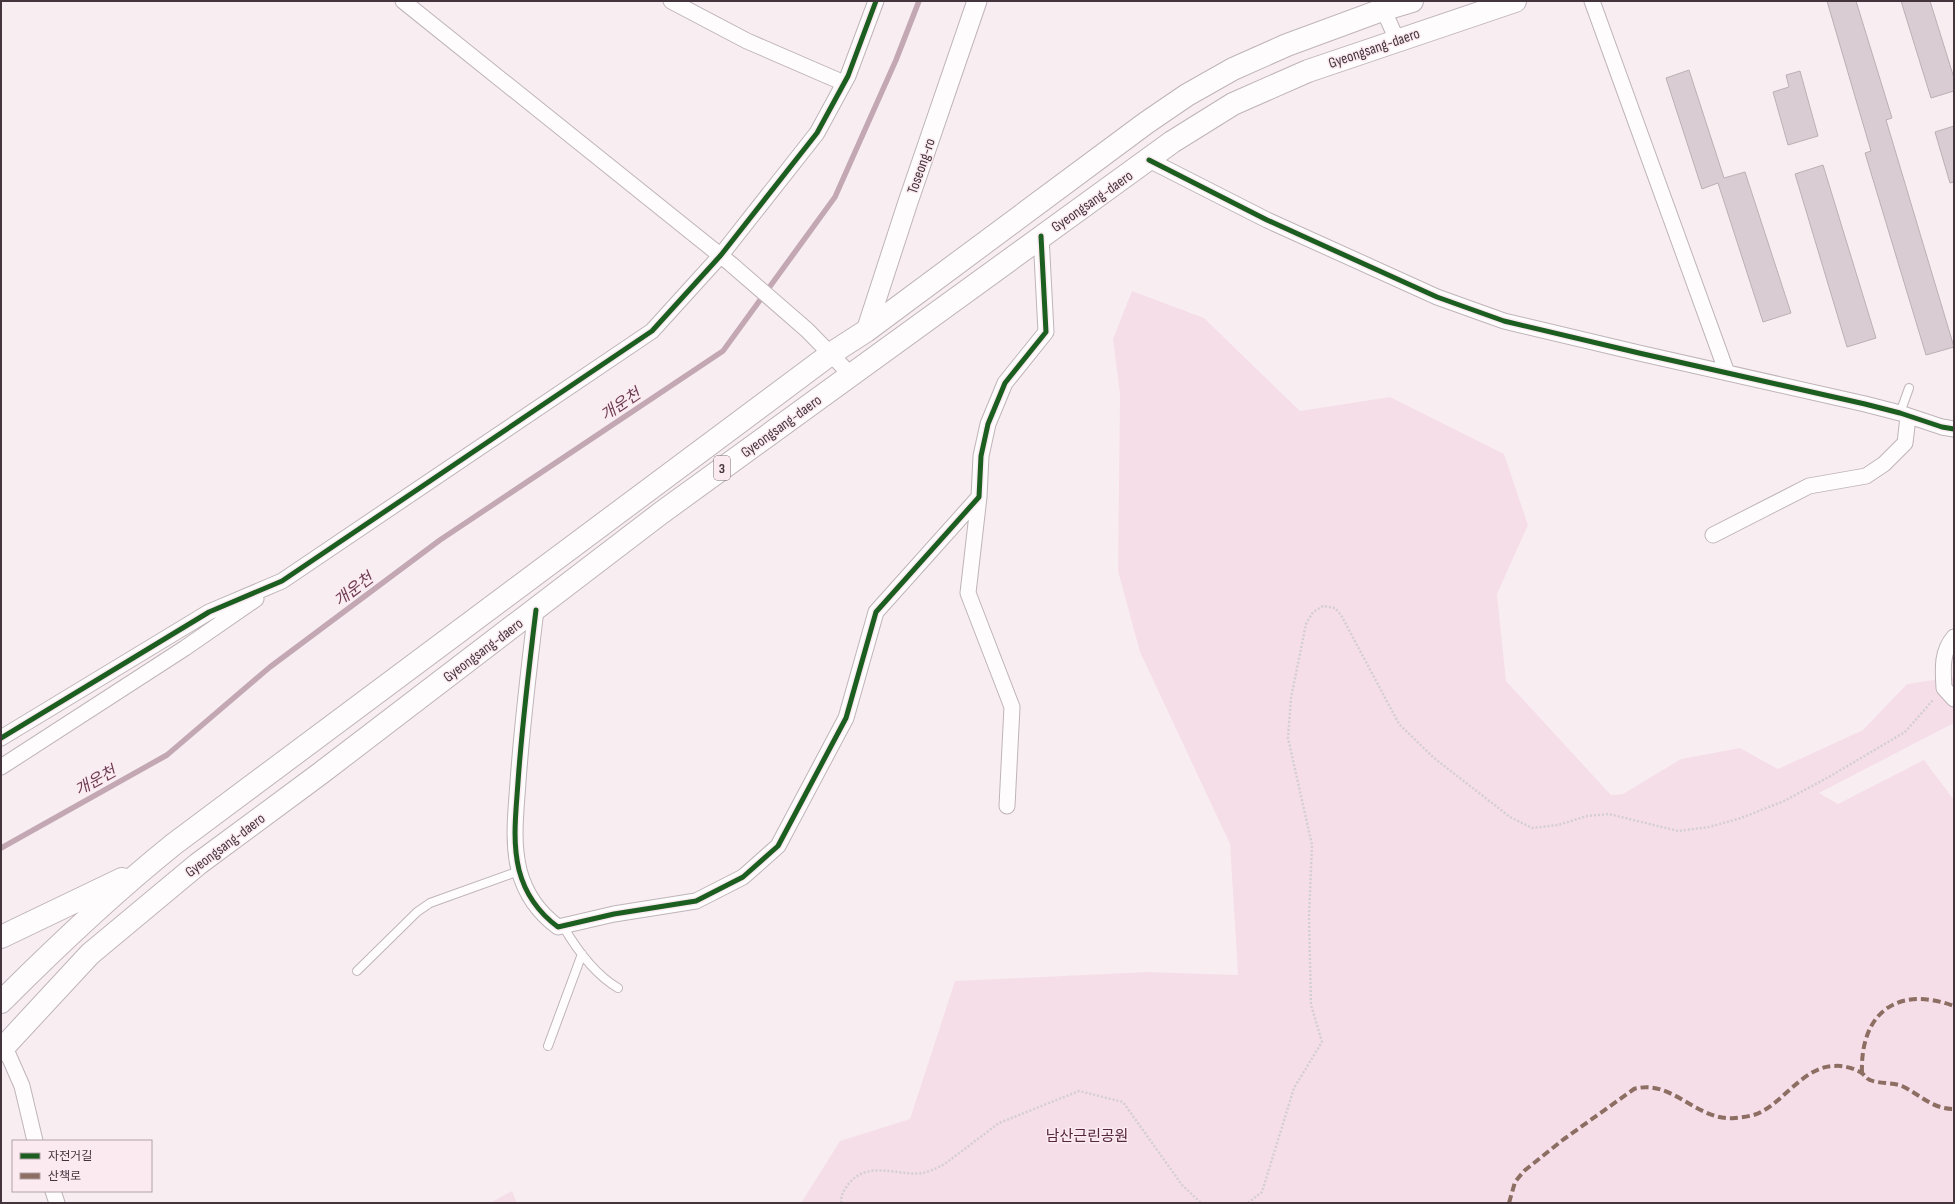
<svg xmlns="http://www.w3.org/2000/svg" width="1955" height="1204" viewBox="0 0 1955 1204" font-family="'Sofia Sans Condensed','Noto Sans KR',sans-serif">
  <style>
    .green { fill: #f6dee8 }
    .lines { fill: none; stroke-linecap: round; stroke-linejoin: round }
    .stream { stroke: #c3a8b3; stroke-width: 5.5 }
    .building { fill: #d9ccd2; stroke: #bcb0b5 }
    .service-casing { stroke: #bfb4b9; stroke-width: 10 }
    .minor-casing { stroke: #bfb4b9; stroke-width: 17 }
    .tertiary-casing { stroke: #bfb4b9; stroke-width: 21 }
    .primary-casing { stroke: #bfb4b9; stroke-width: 24 }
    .path { stroke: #d3cfd0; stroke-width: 2.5; stroke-dasharray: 2 2; stroke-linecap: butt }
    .service { stroke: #fefcfd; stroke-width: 8 }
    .minor { stroke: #fefcfd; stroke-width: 15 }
    .tertiary { stroke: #fefcfd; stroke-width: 19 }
    .primary { stroke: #fefcfd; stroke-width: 22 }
    .quiet { stroke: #8d6e63; stroke-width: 4; stroke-dasharray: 8 4; stroke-linecap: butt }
    .cycleway-casing { stroke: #fbebf1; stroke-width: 8 }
    .cycleway { stroke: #1b5e20; stroke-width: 5 }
    .labels { text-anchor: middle; stroke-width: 3; stroke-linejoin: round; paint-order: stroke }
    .shield { fill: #fbebf1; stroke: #7b6b72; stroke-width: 1 }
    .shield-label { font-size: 14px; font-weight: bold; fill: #44343b }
    .street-label { font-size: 15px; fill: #44343b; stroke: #fbebf1 }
    .park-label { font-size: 15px; fill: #55263d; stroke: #fbebf1 }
    .water-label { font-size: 16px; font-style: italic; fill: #6d3c53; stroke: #fbebf1 }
  </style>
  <rect width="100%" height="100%" fill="#f8eef2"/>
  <path class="green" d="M1132,291L1204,318L1300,411L1390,397L1504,454L1528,525L1497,594L1506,681L1611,795L1623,794L1681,759L1740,748L1778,769L1863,730L1907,684L1954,677V723L1819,793L1838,804L1924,760L1954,800V1203H801L840,1141L910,1119L955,981L1146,972L1238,975L1230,844L1140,652L1118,571L1120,394L1113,339Z
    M512,1191L517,1203H490Z"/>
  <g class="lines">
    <path class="stream" d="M1,848L167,755L270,667L440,540L723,351L835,197L896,60L919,1"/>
  </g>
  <path class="building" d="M1827,1H1856L1892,118L1886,120L1954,347L1926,355L1865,153L1871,151Z
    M1901,1H1930L1954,78V91L1931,98Z
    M1689,70L1724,178L1745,172L1791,313L1763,322L1718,183L1702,189L1666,78Z
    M1800,71L1818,136L1788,145L1773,92L1789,87L1786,75Z
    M1954,126V182L1950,183L1935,132Z
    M1823,165L1876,338L1847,347L1795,174Z"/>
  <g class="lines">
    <g class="service-casing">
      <path id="service" d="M1900,413L1909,388
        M563,926C577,950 594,974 618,988
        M357,971L417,912L430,903L519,871
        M548,1046L582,954"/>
    </g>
    <g class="minor-casing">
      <path id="minor" d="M403,1L731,264L807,330L851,375
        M671,1L747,41L844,83
        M1592,1L1727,373
        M1380,2L1397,40
        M1149,160L1267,220L1437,297L1504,321L1639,353L1865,404L1900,413L1942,427L1954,429
        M979,497L968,593L1012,707L1007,806
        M1713,535L1809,486L1866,476L1884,464L1905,443L1908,417
        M536,610C529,667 522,725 518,782C516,812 512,841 519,870C525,893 539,913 558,927L614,914L696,901L743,877L778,846L846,718L876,612L979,497L981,456L988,424L1005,383L1046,332L1041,236
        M1954,637C1941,652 1943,670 1944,688L1954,699
        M1,738L209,612L282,581L652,331L721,255L817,133L848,76L876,1
        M1,767L185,648L256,599
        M4,1045L22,1086L35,1141
        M53,1191L57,1203"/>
    </g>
    <g class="tertiary-casing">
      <path id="tertiary" d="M866,331L908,202L977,1"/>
    </g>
    <g class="primary-casing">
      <path id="primary" d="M1,937L122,879
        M1,1002C56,947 113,893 174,844L832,353L866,331L1146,123L1187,95L1233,69L1287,45L1382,10L1412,1
        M1,1050L90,954L198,864L321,773L661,513L1172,142L1233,104L1308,71L1515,1"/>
    </g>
    <path class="path" d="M841,1203C841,1195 843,1192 847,1186C867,1158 898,1177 923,1173C931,1171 939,1167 946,1163L999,1123L1079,1091L1123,1102L1182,1185L1201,1203
      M1248,1203L1262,1192L1294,1088L1322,1042L1311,1005L1309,917L1312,845L1288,738L1291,698L1306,624L1313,612L1323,606L1335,608L1341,615L1399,724L1434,758L1510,817L1532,828L1558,825L1587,816L1609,814L1678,831L1709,827L1741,818L1784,801L1827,778L1905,732L1933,700"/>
    <use href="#service" class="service"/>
    <use href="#minor" class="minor"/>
    <use href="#tertiary" class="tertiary"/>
    <use href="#primary" class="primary"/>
    <path class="quiet" d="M1862,1073C1860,1013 1897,985 1954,1006
      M1509,1203L1515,1182L1524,1171L1564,1139L1634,1089C1672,1078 1697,1122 1735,1118C1744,1117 1754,1116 1761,1112C1786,1099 1805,1066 1835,1066C1843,1065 1857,1069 1863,1074C1866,1077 1867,1079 1870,1080C1880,1084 1892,1082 1902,1086C1921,1095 1932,1109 1954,1109"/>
    <g class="cycleway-casing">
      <path id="cycleway" d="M1149,160L1267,220L1437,297L1504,321L1639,353L1865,404L1900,413L1942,427L1954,429
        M536,610C529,667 522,725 518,782C516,812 512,841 519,870C525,893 539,913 558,927L614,914L696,901L743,877L778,846L846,718L876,612L979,497L981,456L988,424L1005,383L1046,332L1041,236
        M1,738L209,612L282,581L652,331L721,255L817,133L848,76L876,1"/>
    </g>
    <use href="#cycleway" class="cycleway"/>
  </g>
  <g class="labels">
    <rect class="shield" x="714" y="456" width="16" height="24" rx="3"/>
    <g class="shield-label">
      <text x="722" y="473">3</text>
    </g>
    <g class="street-label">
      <text transform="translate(1374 48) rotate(-19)" y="5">Gyeongsang-daero</text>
      <text transform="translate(921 166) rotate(-71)" y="5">Toseong-ro</text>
      <text transform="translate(1092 201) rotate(-35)" y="5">Gyeongsang-daero</text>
      <text transform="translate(781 426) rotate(-36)" y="5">Gyeongsang-daero</text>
      <text transform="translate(483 650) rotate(-37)" y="5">Gyeongsang-daero</text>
      <text transform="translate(225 845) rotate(-37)" y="5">Gyeongsang-daero</text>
    </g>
    <g class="park-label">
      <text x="1087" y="1141">남산근린공원</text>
    </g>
    <g class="water-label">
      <text transform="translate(620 404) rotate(-34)" y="6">개운천</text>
      <text transform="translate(353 589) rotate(-37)" y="6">개운천</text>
      <text transform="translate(95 780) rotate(-29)" y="6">개운천</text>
    </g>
  </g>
  <rect width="1955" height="1204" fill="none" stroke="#44343b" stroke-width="4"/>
  <rect x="12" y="1140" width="140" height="52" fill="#fbebf1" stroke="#b2a2a8"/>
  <rect x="20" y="1153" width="20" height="6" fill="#1b5e20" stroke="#b2a2a8"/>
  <text x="48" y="1160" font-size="12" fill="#44343b">자전거길</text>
  <rect x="20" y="1173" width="20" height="6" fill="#8d6e63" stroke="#b2a2a8"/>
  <text x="48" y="1180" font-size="12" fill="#44343b">산책로</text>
</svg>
